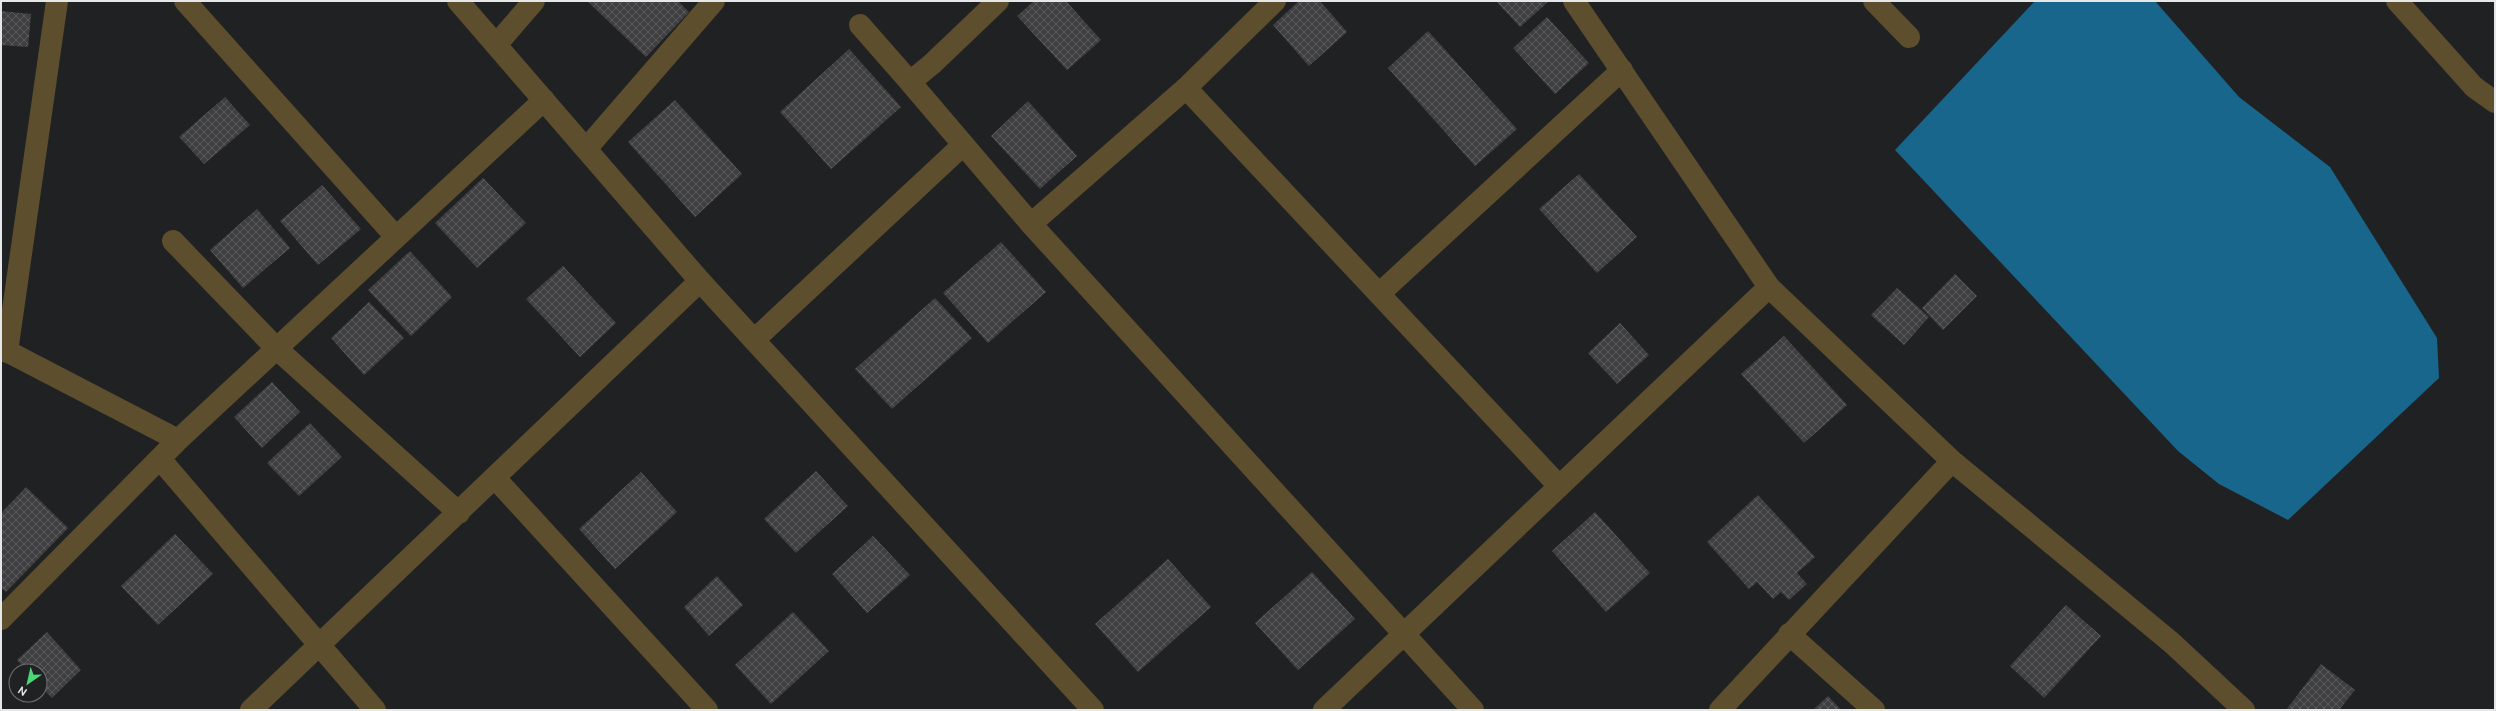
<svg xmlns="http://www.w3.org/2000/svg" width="2496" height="711" viewBox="0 0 2496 711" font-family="Ubuntu,sans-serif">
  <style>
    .water { fill: #19668c }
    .building { fill: url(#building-cross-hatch) }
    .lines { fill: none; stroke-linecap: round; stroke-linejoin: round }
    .minor { stroke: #5d4e2d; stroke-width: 22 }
    .tertiary { stroke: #5d4e2d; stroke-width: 22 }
  </style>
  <defs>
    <pattern id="building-cross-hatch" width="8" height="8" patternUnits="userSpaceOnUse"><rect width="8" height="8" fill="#3f3f42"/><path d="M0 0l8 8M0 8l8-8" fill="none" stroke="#5b5b5d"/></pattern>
  </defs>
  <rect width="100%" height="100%" fill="#202123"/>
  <path class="water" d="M2035,1H2155L2239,97L2330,167L2437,338L2439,378L2288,520L2219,484L2178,451L1895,150Z"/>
  <path class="building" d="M587,1H678L689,12L646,57Z
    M1034,1H1066L1101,40L1067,70L1017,16Z
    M1299,1H1320L1347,32L1309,66L1273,25Z
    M1496,1H1546L1548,2L1520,27Z
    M1,11L31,14L28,47L1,45Z
    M1547,17L1589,63L1555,94L1513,48Z
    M1428,31L1517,129L1475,166L1388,68Z
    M849,49L901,107L831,169L780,112Z
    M225,97L250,125L204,164L179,137Z
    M675,100L742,174L695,217L628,142Z
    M1028,101L1077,156L1040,189L991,136Z
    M1579,174L1637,237L1597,273L1539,209Z
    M483,178L526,223L477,268L435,223Z
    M322,185L361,229L318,265L280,221Z
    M257,209L290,248L243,288L210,250Z
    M1001,242L1046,292L988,343L943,293Z
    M410,251L452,297L411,336L368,290Z
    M563,266L616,323L580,357L526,299Z
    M1955,274L1977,296L1943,330L1922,308Z
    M1897,288L1929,317L1904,345L1871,315Z
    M935,298L972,338L892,409L855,369Z
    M369,302L404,338L364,375L331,338Z
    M1620,323L1649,355L1617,384L1588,353Z
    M1784,336L1847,405L1804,443L1741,374Z
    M272,382L300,412L262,448L234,417Z
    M310,423L342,457L299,496L267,463Z
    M816,471L848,506L796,553L764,519Z
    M641,472L677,512L615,569L579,529Z
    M26,487L68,528L6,592L1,588V513Z
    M1758,495L1815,557L1797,573L1807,584L1789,600L1781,592L1773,599L1757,582L1749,589L1707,542Z
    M1595,512L1650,573L1606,612L1552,551Z
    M175,534L213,574L158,625L121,586Z
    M873,536L910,575L867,613L832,574Z
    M1168,559L1211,607L1138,672L1095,624Z
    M1312,572L1355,619L1298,670L1255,623Z
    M717,576L743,605L709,636L684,607Z
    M2066,605L2101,636L2044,698L2010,666Z
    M793,612L829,651L771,704L735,665Z
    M47,632L81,670L52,698L40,686V671H27L17,660Z
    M2321,664L2355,690L2339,710H2286Z
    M1828,696L1841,710H1813Z"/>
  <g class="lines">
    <path class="minor" d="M185,1L396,237
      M998,1L932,64L910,82L1031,224L1473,710
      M1574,1L1769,287L1952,461L2172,643L2244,710
      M1874,1L1909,37
      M2397,1L2474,87L2495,102
      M860,25L910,82
      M496,45L534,1
      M1186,88L1559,486
      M586,149L714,1
      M1031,224L1186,88L1275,1
      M173,241L277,349L459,513
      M1379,294L1622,70
      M754,340L963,145
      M1,348L178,440
      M7,352L57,1
      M160,459L375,710
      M495,478L707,710
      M1,619L178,440L544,100
      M1789,634L1874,710
      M251,710L700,281
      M1324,710L1769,287
      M1720,710L1952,461"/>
    <path class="tertiary" d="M458,1L700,281L1093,710"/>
  </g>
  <rect width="2496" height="711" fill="none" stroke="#e6e7e9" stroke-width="4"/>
  <g transform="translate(28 683) rotate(214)"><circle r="19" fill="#202123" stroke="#6f7072"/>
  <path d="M0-3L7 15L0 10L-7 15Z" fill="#4ad778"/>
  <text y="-6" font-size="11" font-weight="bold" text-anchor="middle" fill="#e6e7e9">N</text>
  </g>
</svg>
